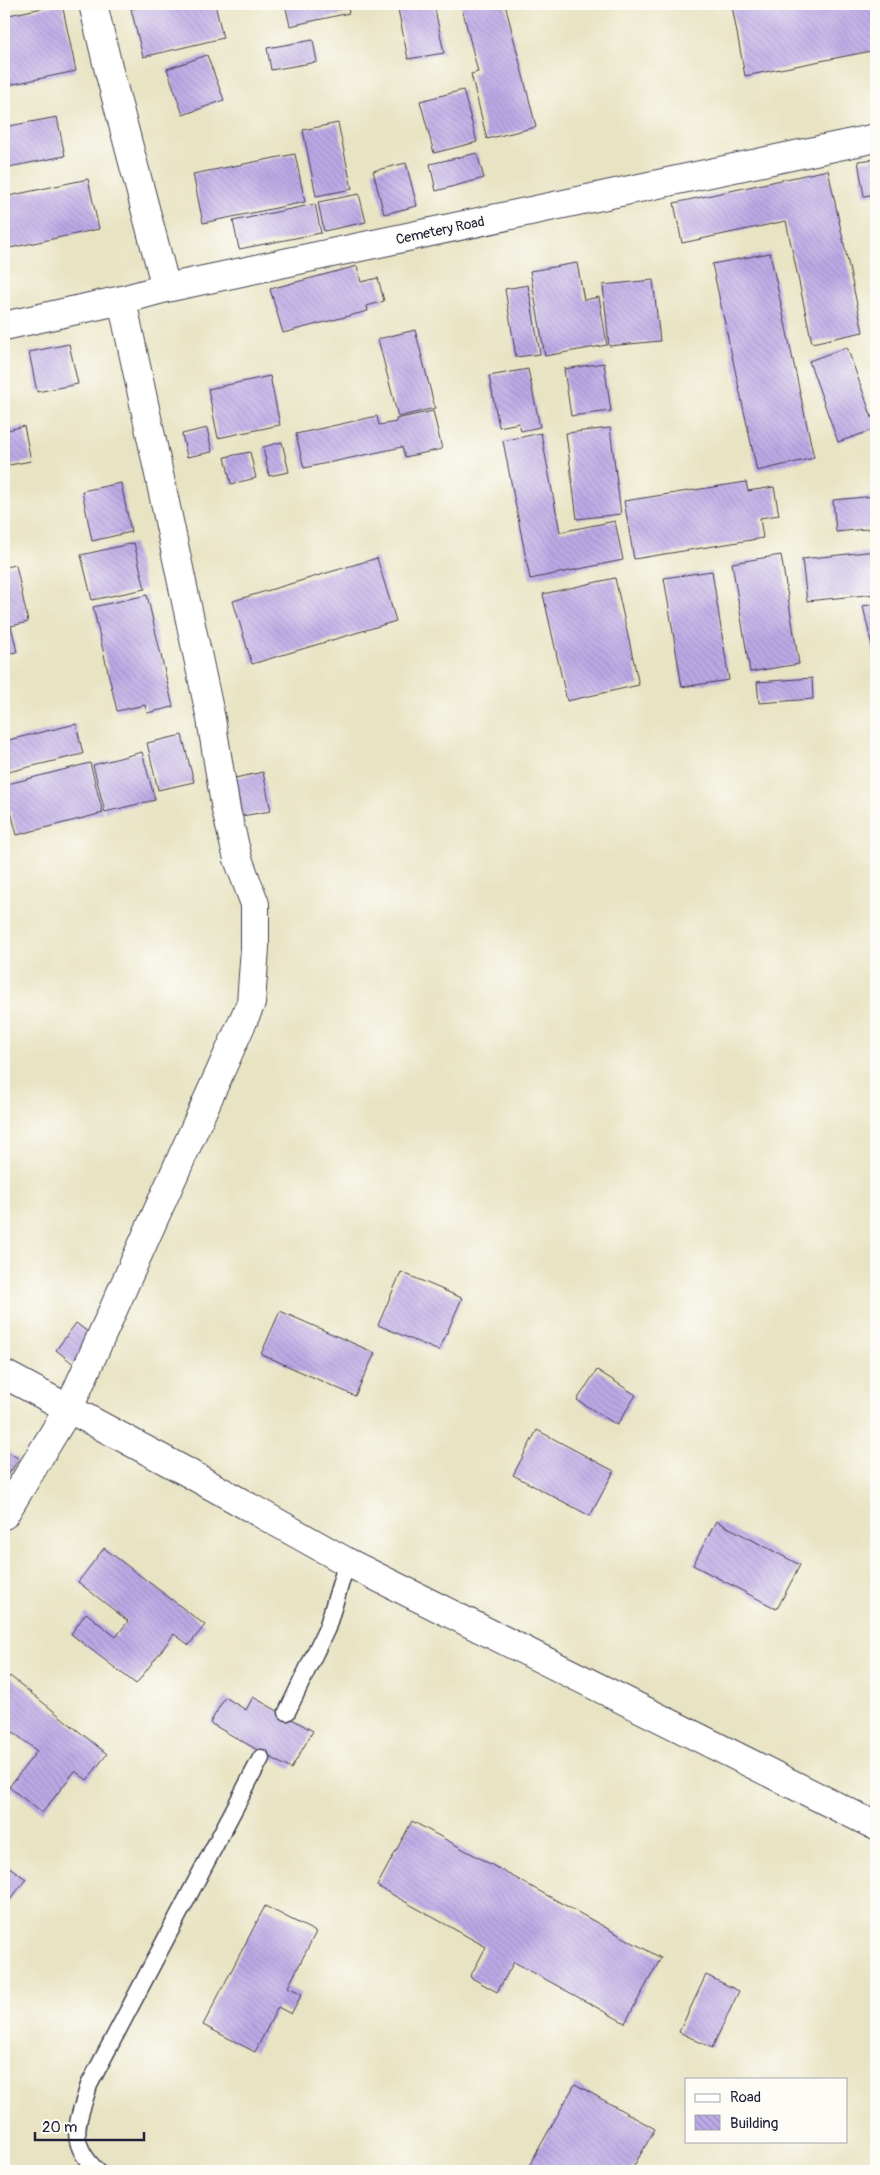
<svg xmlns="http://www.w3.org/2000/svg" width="880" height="2175" viewBox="0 0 880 2175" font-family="Pangolin,sans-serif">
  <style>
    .building { fill: url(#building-back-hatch) }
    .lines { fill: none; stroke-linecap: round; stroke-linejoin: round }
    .lane-casing { stroke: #403f4f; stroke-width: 19 }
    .street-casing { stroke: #403f4f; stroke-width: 30 }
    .lane { stroke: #fff; stroke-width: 16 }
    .street { stroke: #fff; stroke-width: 28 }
    .labels { text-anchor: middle; stroke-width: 4; stroke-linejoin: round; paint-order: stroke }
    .street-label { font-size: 14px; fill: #22223b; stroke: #fdfcf7 }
  </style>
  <defs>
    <pattern id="building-back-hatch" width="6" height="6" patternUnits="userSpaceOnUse" patternTransform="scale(1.25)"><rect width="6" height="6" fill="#bba8e5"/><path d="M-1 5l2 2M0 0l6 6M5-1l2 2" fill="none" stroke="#a090c5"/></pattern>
  </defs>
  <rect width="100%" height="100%" fill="#fdfcf7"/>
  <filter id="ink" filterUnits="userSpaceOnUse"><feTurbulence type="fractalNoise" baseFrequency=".02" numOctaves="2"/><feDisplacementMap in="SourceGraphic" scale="10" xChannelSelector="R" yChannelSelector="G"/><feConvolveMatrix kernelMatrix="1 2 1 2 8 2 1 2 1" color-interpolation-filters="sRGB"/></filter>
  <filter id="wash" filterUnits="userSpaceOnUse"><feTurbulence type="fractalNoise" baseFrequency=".0096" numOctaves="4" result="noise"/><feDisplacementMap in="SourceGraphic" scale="20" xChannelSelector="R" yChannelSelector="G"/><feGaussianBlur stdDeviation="1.12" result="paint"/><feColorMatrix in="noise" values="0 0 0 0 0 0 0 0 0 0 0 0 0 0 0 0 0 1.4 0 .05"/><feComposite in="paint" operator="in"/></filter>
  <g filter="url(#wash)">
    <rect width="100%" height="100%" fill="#e8e3c2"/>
    <g id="blocks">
      <path class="building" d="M62,4L76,71L4,86V16Z
        M153,4H215L223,38L143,57L131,9Z
        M285,4H347L349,13L290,26Z
        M397,4H434L444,53L408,59Z
        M461,4H505L536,127L487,139L471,74L478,72Z
        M745,4H876V50L745,76L732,6Z
        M313,40L317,62L271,70L267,48Z
        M207,55L224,100L183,115L167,69Z
        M463,90L477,142L434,153L420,101Z
        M57,117L65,156L4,168V127Z
        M338,123L352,189L316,196L303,130Z
        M477,153L484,178L436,191L430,164Z
        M295,154L305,202L203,223L193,174Z
        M876,159V194L864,196L858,161Z
        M406,163L417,206L384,214L373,171Z
        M828,170L863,332L812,343L786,221L682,243L674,203Z
        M88,179L99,229L10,248L4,218V197Z
        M359,194L366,222L324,231L318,202Z
        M315,204L321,233L239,249L233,221Z
        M770,253L814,458L757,471L712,264Z
        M577,263L584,300L599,297L607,345L545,356L530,271Z
        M357,266L361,282L378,278L384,301L367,306L368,311L283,333L270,289Z
        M653,280L660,341L609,346L603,285Z
        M528,285L540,354L516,357L505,289Z
        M415,330L435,408L398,417L378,339Z
        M69,344L78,384L37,392L29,352Z
        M847,347L876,429L838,442L809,361Z
        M604,363L611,411L571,416L564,369Z
        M528,369L540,427L521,431L519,423L499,427L489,376Z
        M270,376L280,425L218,438L208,389Z
        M433,411L442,449L405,457L402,447L304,468L296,434L377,416L379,425L396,422V419Z
        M24,426L31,461L4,466V431Z
        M207,428L212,452L187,457L182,434Z
        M610,428L621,514L577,519L566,433Z
        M541,433L560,532L615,521L623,560L530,579L503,441Z
        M282,442L289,472L269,476L263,447Z
        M250,452L256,478L231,484L225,457Z
        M746,482L748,491L774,487L779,515L760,518L763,538L634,559L624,501Z
        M121,483L131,532L92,541L82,491Z
        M876,496V528L836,532L833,500Z
        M134,543L145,589L92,600L81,555Z
        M876,551V594L807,601L802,559Z
        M781,555L799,664L750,672L732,563Z
        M377,558L396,621L252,664L233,601Z
        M16,565L28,622L11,626L17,652L4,654V567Z
        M712,571L729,680L682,687L664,578Z
        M615,578L639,685L567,701L543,594Z
        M147,595L173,707L147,713L145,705L117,711L93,607Z
        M876,604V659H875L863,606Z
        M812,678L813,699L759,703L757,682Z
        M76,724L83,754L4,773V741Z
        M182,735L194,782L158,790L147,743Z
        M142,752L155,800L105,812L93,765Z
        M90,763L103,813L17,835L4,785Z
        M263,772L271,811L242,816L235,778Z
        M401,1272L462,1298L439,1351L378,1325Z
        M280,1311L375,1353L355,1396L261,1354Z
        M76,1323L97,1339L76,1366L56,1350Z
        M597,1370L636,1395L617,1425L577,1400Z
        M537,1430L614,1471L590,1516L513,1475Z
        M4,1449L19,1459L4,1481Z
        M716,1521L800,1565L777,1609L693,1565Z
        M104,1548L205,1625L189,1645L174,1634L136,1684L71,1634L86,1613L116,1637L128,1621L78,1582Z
        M10,1676L107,1754L87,1780L75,1771L42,1813L9,1787L37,1751L4,1725V1684Z
        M225,1697L246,1710L253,1697L313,1731L291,1769L210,1723Z
        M412,1821L661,1958L625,2023L514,1962L497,1992L470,1977L486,1947L377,1886Z
        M4,1863L26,1879L4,1908Z
        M265,1906L316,1932L288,1987L302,1994L291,2014L278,2007L255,2052L203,2025Z
        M706,1975L739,1991L712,2048L679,2032Z
        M575,2084L655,2129L631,2171H526Z"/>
    </g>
  </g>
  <g filter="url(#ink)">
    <use href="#blocks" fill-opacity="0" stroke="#403f4f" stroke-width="1"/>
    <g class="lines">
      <g class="lane-casing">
        <path id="lane" d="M287,1712L327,1628L347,1562
          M97,2171C66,2140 78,2123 89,2085L261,1758"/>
      </g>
      <g class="street-casing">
        <path id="street" d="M93,4L109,71L166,288
          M4,326L122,300L166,288L876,138
          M4,1374L185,1471L347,1562L876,1826
          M4,1515L69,1408L251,1003L255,948V904L238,859L226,810L211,719L122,300"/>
      </g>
      <use href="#lane" class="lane"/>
      <use href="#street" class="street"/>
    </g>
  </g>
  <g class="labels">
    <g class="street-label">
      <text transform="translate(440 230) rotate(-12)" y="5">Cemetery Road</text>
    </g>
  </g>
  <rect width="880" height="2175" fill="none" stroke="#fdfcf7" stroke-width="20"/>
  <rect x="685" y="2078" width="162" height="65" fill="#fdfcf7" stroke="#a5a5ac"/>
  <rect x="695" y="2094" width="25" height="8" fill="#ffffff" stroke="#a5a5ac"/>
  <text x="730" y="2102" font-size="15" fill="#22223b">Road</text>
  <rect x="695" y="2115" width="25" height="15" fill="url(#building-back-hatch)" stroke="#a5a5ac"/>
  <text x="730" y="2128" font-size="15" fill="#22223b">Building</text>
  <path d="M35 2132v8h109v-8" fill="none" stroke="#22223b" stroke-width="2.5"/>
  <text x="42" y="2132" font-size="15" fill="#22223b" stroke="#fdfcf7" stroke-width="4" paint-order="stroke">20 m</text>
</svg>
